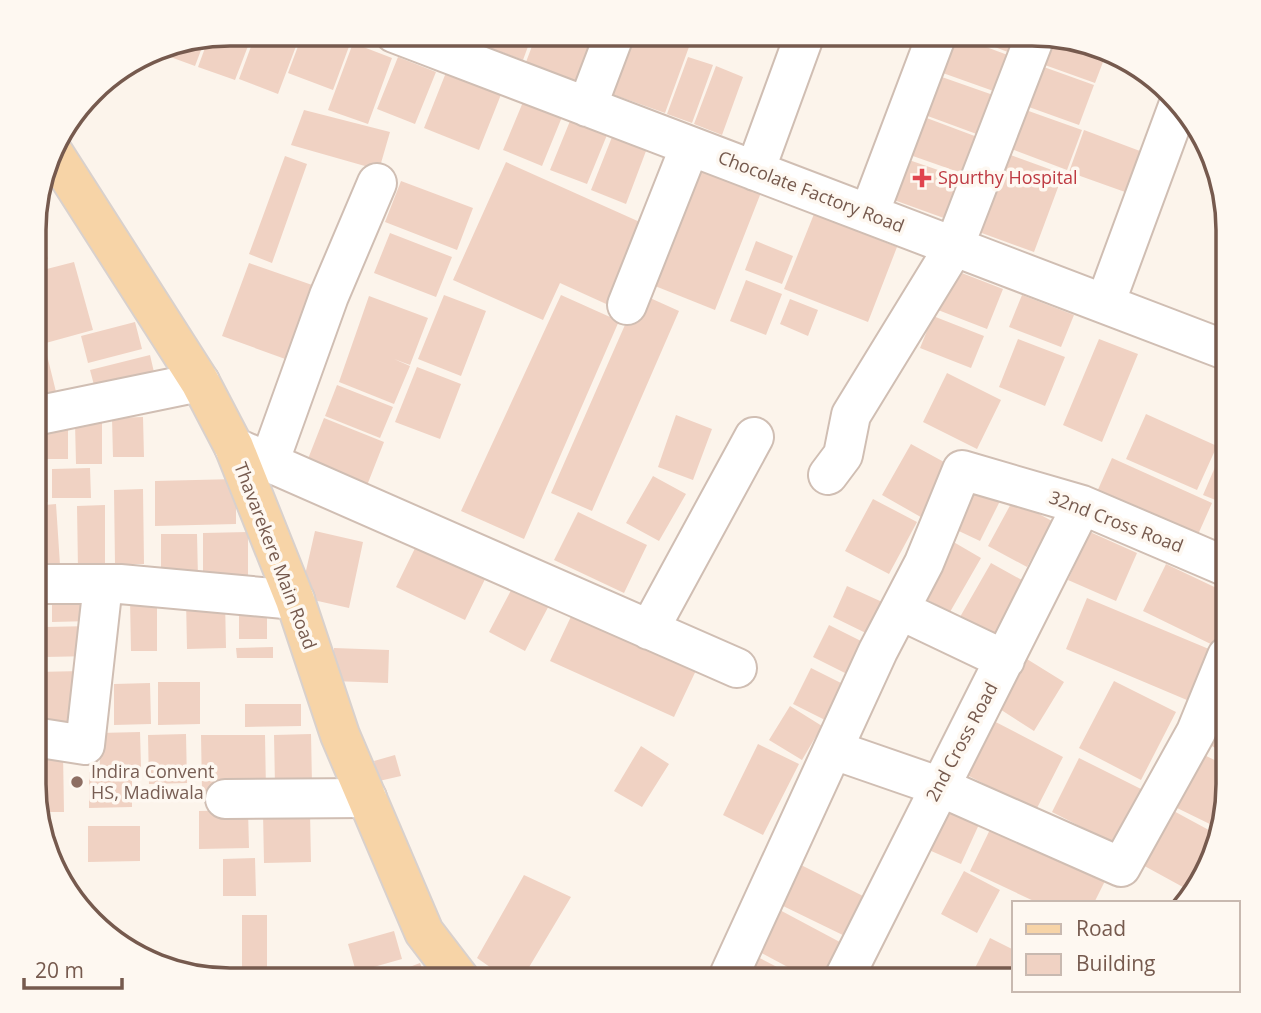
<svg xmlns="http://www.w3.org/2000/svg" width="1261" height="1013" viewBox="0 0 1261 1013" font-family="'Open Sans',sans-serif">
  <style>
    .building { fill: #f0d2c3 }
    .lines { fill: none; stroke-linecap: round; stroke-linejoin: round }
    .minor-casing { stroke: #d0beb3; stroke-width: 42 }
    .major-casing { stroke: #d9d1cd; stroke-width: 42 }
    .minor { stroke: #fff; stroke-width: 38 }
    .major { stroke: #f7d4a7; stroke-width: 38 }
    .health-dot { fill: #e0444e; stroke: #fef8f1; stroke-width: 2.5 }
    .education-dot { fill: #8d6e63; stroke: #fef8f1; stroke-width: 2.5 }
    .labels { text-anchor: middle; stroke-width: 7; stroke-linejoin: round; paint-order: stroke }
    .health-label { font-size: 18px; fill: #be3a42; stroke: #fef8f1; text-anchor: start }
    .street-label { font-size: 18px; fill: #765a4e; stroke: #fef8f1 }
    .education-label { font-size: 18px; fill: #785e54; stroke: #fef8f1; text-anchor: start }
    .rim { fill: none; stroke: #765a4e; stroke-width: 3.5 }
  </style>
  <rect width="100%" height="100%" fill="#fcf4eb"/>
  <path class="building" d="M230,33H253L235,80L198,67L209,37Z
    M256,33H301L278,94L239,79Z
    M303,33H329L351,41L333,90L288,73Z
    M463,33H533L523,60L461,37Z
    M537,33H570L596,44L581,83L526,62Z
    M628,33H694L665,113L606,92Z
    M961,34H1021L1013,54Z
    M954,35L1013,57L999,93L940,72Z
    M1052,36L1108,49L1095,83L1042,64Z
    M206,37L195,66L154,51L166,44Z
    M353,43L392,58L368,124L328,110Z
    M398,57L436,72L415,124L377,109Z
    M688,57L713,65L692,123L667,114Z
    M716,66L743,77L722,135L694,124Z
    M1041,66L1094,85L1079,125L1026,106Z
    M447,70L502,92L479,150L424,128Z
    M939,76L996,96L982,136L925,115Z
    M523,102L562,117L542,166L503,150Z
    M1023,109L1082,130L1067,170L1009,148Z
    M304,110L390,132L379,170L291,145Z
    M924,117L980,138L967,175L910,155Z
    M570,121L607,135L587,184L550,170Z
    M1084,130L1140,151L1125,192L1069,172Z
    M612,137L646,151L626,204L591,190Z
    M1008,154L1063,174L1034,252L979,232Z
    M285,156L307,164L272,263L249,254Z
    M909,160L967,180L952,221L894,200Z
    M506,162L651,227L615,308L560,283L543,320L453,280Z
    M698,164L762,190L715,310L650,284Z
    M401,181L473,208L457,250L385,222Z
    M814,214L897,247L868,322L784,289Z
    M35,218L48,259L35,263Z
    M390,233L452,257L436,297L374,273Z
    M756,241L793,256L782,284L745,270Z
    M74,262L93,330L35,346V272Z
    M249,263L315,286L288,360L222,336Z
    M954,270L1003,289L987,329L938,310Z
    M746,280L782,294L766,335L730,321Z
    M639,293L679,311L592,511L551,493Z
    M444,295L486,311L461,376L418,359Z
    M561,295L619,321L524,539L461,511Z
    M1022,295L1074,315L1061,347L1009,327Z
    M369,296L428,318L410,365L394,359L410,366L394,404L339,382Z
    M790,299L818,310L808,336L780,324Z
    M933,316L984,336L971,368L920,348Z
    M135,322L142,349L88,363L81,336Z
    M1018,339L1065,357L1045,406L999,387Z
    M1099,339L1138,354L1102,442L1063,425Z
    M45,347L59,404L35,410V350Z
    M150,355L157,385L98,400L90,370Z
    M417,367L461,384L440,439L395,422Z
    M947,373L1001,400L977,449L923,422Z
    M337,385L393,407L380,438L325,416Z
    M1146,414L1217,446L1197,490L1126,459Z
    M676,415L712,429L693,480L658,467Z
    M143,417L144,457H113L112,418Z
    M324,418L384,442L366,488L306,464Z
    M35,422H68V459H34Z
    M75,423H102V464H76Z
    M1228,437V505L1203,495Z
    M911,444L955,468L926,520L882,495Z
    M1112,458L1212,503L1192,548L1092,503Z
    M47,466L48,502H34V467Z
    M90,468L91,498H52V469Z
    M653,476L686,494L659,541L626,523Z
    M967,477L1003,495L980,541L944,524Z
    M236,479V524L155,526V481Z
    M143,489L144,564H115L114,490Z
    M873,499L917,522L889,574L845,551Z
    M1013,500L1052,521L1027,567L988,546Z
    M56,504L61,580L34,581V506Z
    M105,505V570H78L77,506Z
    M578,512L647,545L624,593L554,560Z
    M315,531L363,542L349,608L300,597Z
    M248,532V581H203V533Z
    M1090,532L1137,553L1116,601L1068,580Z
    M161,534H197L198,578H161Z
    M945,537L981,558L950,612L913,592Z
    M420,538L489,571L465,620L396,587Z
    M991,563L1029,584L999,638L960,617Z
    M1166,564L1227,593V629L1219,648L1143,611Z
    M518,577L554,596L525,651L489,632Z
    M847,586L891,606L876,638L833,617Z
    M92,592V621L52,622V593Z
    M34,595H43L44,642H34Z
    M1087,598L1216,652L1194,703L1066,649Z
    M130,599H157V651H131Z
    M186,599H225L226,648L187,649Z
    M576,606L700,662L674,717L550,661Z
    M239,610H267V639H239Z
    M829,625L875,648L859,680L813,657Z
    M92,626L93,656L45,657V627Z
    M273,647V658H237L236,648Z
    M334,648L389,650L388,683L333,681Z
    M1022,656L1064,682L1034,731L992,704Z
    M811,668L849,687L831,723L793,704Z
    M83,671L84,728H36L35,672Z
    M1114,681L1176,712L1141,780L1079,748Z
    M158,682H200V724L158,725Z
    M150,683L151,724L114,725V684Z
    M1227,697V754L1204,742Z
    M245,704H301V726L245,727Z
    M790,706L822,726L802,760L769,740Z
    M986,717L1063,757L1036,810L959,771Z
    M140,732L141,767L100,768L99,733Z
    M186,734L187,783L149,784L148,735Z
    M311,734L312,784L275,785L274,735Z
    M201,735H265L266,790L202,791Z
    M758,744L799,764L763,835L723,815Z
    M641,746L669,764L642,807L614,791Z
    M34,753H63L64,812H38L34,796Z
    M1200,753L1227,766V796L1220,829L1173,806Z
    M395,755L401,776L379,781L374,761Z
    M1079,758L1143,790L1115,844L1052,812Z
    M132,771V807L89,808V772Z
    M947,792L986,809L961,864L922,847Z
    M1170,809L1218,835L1213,859L1192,892L1139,863Z
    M248,810L249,848L199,849V811Z
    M310,812L311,862L264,863L263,813Z
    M997,815L1111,869L1094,903H1038L970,871Z
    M88,826H140V861L88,862Z
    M255,858L256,896H223V859Z
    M799,864L873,901L853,940L779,904Z
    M964,871L1000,890L977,933L941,914Z
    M524,875L571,897L522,979H507L477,958Z
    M776,908L851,948L834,980H812L754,949Z
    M242,915H267V979H242Z
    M394,931L402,959L356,972L348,944Z
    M990,938L1014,950V980H969Z
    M756,956L802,980H744Z
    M420,963L426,979H397L394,973Z
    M388,970L392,979H363Z"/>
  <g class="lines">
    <g class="minor-casing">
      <path id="minor" d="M394,33L1228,351
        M587,107L615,33
        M755,171L805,34
        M869,214L937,34
        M1105,304L1178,106
        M627,305L690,146
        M35,416L200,382
        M234,447L737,668
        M269,463L329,296L377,183
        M828,475L843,455L851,415L954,247L1036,34
        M34,584H120L295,600
        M900,610L1005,660
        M649,630L754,437
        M34,737L85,745L103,584
        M834,750L938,786L1121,867L1196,732L1227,656
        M225,799L367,798
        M727,980L878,651L924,563L962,470L1082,505L1227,567
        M843,980L1082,505"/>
    </g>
    <g class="major-casing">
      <path id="major" d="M53,152L200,382L234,447L295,600L340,735L424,932L460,979"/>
    </g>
    <use href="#minor" class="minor"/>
    <use href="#major" class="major"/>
  </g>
  <path class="health-dot" d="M918.5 167.5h7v7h7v7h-7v7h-7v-7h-7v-7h7z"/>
  <circle class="education-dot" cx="77" cy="782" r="7"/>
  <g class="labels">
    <g class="health-label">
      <text x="938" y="184">Spurthy Hospital</text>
    </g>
    <g class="street-label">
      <text transform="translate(811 192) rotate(21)" y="6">Chocolate Factory Road</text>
      <text transform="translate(1116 522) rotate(21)" y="6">32nd Cross Road</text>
      <text transform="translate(275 556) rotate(69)" y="6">Thavarekere Main Road</text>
      <text transform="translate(962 742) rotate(-62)" y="6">2nd Cross Road</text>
    </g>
    <g class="education-label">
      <text x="91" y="778">Indira Convent<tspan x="91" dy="21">HS, Madiwala</tspan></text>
    </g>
  </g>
  <path d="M0 0H1261V1013H0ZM230 46H1032A184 184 0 0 1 1216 230V784A184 184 0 0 1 1032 968H230A184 184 0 0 1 46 784V230A184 184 0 0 1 230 46Z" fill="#fef8f1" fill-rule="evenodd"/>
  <path class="rim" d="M230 46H1032A184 184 0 0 1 1216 230V784A184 184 0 0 1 1032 968H230A184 184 0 0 1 46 784V230A184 184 0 0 1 230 46Z"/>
  <rect x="1012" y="901" width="228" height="91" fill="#fef8f1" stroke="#c8b9b0" stroke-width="2"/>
  <rect x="1026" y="924" width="35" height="10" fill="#f7d4a7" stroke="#c8b9b0" stroke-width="2"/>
  <text x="1076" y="936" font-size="21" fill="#765a4e">Road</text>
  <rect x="1026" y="954" width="35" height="21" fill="#f0d2c3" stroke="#c8b9b0" stroke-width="2"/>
  <text x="1076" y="971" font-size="21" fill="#765a4e">Building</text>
  <path d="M24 978v10h98v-10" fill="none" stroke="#765a4e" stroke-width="3.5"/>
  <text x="35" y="978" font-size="21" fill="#765a4e" stroke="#fef8f1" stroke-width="5" paint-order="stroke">20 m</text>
</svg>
